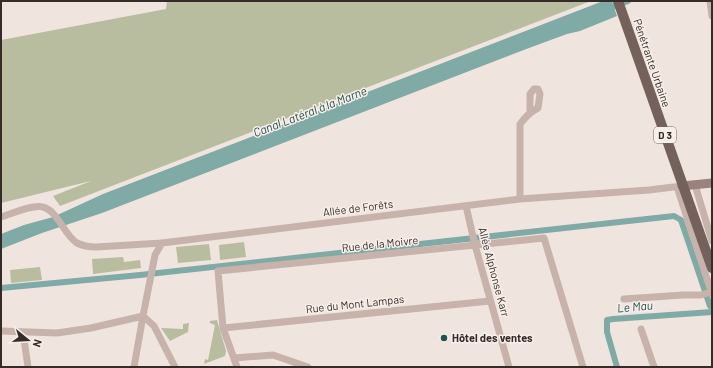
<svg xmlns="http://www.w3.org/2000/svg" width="713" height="368" viewBox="0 0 713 368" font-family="Barlow,sans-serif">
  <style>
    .green { fill: #b8bd9f }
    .water { fill: #80aaa5 }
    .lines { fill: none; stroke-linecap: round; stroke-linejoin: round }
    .canal { stroke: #80aaa5; stroke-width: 6 }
    .street { stroke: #c7b3ab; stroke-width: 7 }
    .secondary { stroke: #9a837c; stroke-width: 9 }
    .primary-bridge { stroke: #75615c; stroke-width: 10 }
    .poi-dot { fill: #23524e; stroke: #f8efea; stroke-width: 1.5 }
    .labels { text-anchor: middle; stroke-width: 3; stroke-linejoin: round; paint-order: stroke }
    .shield { fill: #f8efea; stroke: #706663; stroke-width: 1 }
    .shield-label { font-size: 10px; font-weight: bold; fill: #352b29 }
    .street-label { font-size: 11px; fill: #352b29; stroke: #f8efea }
    .poi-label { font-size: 11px; font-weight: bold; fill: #352b29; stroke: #f8efea; text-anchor: start }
    .water-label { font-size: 12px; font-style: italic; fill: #23524e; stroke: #f8efea }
  </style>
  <rect width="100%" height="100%" fill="#f0e5de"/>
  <path class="green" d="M167,1H591L60,206L53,196L91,181L1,203V40L166,9Z
    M244,242L246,257L220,260L219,245Z
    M209,244L211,260L178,263L176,247Z
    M123,257L124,262L140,260L141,268L93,274L92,259Z
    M40,267L42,280L11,283L10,270Z
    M217,320L226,351L225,356L204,364L205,359L208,360L215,325L210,323V321Z
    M189,323L188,332L170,341L161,328L183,329V324Z"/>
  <path class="water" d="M603,1H612L617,16L580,31L567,34L529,48L102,213L42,233L1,249V234L24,225L53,217L103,194Z"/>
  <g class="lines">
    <path class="canal" d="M607,9L628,1
      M1,288L140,275L674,216L681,220L710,306
      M617,367L607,332V320L613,319L712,312"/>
    <path class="street" d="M710,1L712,16
      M695,185L712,241
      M677,187L712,294
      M520,199V124C526,116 530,112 538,108L540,94L538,89H534L530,94V112
      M466,206L475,245L509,367
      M1,217C11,214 33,204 43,207C58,211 64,235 77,243C83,246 89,247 96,247L162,243L520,199L649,190L682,186
      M624,299L683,295H701L711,292
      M143,316L154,326L175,367
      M223,328L490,301
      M641,329L654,367
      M1,331L57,333L91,328L143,316
      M23,332L28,367
      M234,358L273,355L308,367
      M134,367L143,316L155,255L162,243
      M237,367L223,328L218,271L544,238L583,367"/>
    <path class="secondary" d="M682,186L712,183"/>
    <path class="primary-bridge" d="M618,1L712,268"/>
  </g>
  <circle class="poi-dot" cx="444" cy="338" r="4"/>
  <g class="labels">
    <rect class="shield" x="654" y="127" width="22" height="16" rx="3"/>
    <g class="shield-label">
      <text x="665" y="139">D 3</text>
    </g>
    <g class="street-label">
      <text transform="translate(652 63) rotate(71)" y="4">Pénétrante Urbaine</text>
      <text transform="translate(358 208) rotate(-7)" y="4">Allée de Forêts</text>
      <text transform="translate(380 244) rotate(-6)" y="4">Rue de la Moivre</text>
      <text transform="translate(494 272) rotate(75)" y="4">Allée Alphonse Karr</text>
      <text transform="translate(355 304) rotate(-6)" y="4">Rue du Mont Lampas</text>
    </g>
    <g class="poi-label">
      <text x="452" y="342">Hôtel des ventes</text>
    </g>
    <g class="water-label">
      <text transform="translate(310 112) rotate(-21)" y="4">Canal Latéral à la Marne</text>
      <text transform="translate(635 307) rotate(-5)" y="4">Le Mau</text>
    </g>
  </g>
  <rect width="713" height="368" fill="none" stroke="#352b29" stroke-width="4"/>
  <g transform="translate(28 340) rotate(108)" stroke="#f8efea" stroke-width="3" paint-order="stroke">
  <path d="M0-3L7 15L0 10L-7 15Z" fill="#352b29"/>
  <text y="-6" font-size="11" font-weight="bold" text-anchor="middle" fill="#352b29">N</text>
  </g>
</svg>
